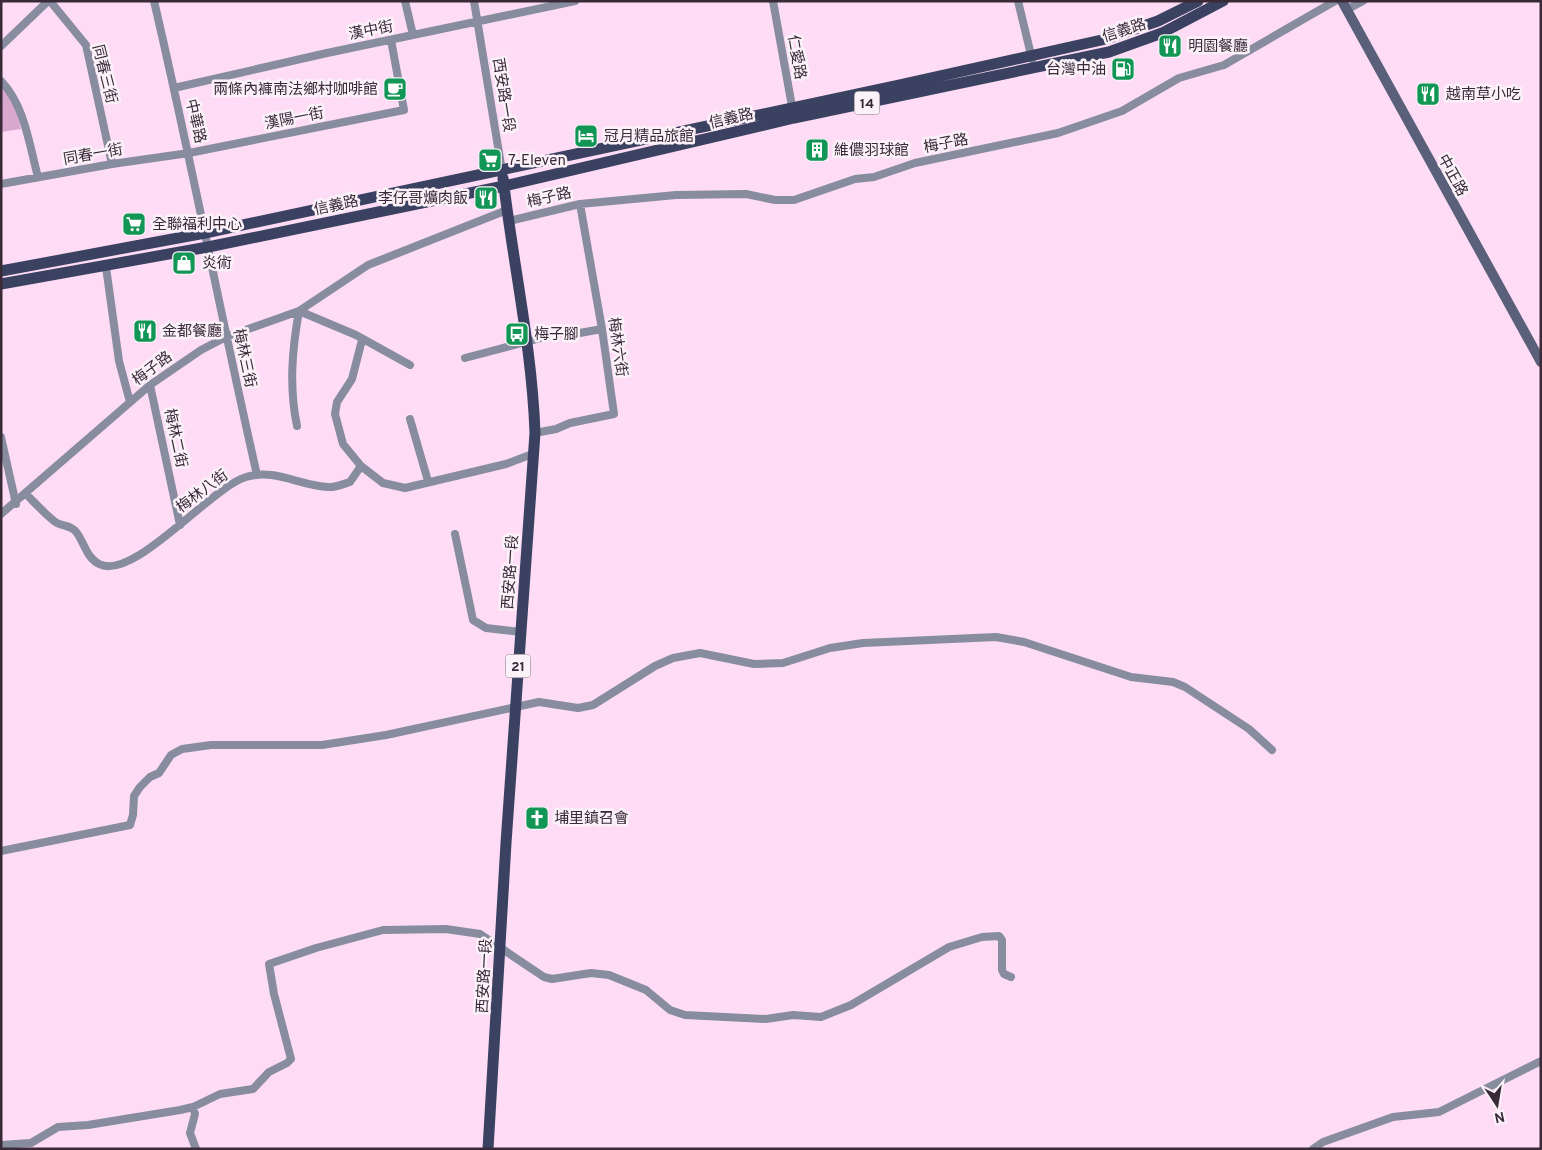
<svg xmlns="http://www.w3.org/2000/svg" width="1542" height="1150" viewBox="0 0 1542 1150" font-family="Overpass,'Noto Sans TC',sans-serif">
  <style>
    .green { fill: #d9a8ce }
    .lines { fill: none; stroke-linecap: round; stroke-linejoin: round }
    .street { stroke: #878c9e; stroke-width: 8 }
    .secondary { stroke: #5a607a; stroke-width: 10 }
    .primary { stroke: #3b4160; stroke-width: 11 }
    .labels { text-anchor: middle; stroke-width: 5; stroke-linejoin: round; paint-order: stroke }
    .shield { fill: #fbf2f9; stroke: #746671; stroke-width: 1 }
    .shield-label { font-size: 14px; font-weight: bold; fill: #3a2a37 }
    .street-label { font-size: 15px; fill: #3a2a37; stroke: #fbf2f9 }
    .poi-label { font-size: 15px; fill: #3a2a37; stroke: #fbf2f9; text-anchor: start }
  </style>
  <rect width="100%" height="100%" fill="#fedcf6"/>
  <path class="green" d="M1,84L14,96L21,129L1,132Z"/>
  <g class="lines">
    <path class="street" d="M50,1L86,45L112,164
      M154,1C191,159 221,317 257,475
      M405,1L413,35
      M474,1L502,171
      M773,1L793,112
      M1018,1L1032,59
      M1346,10L1363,1
      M1,46L48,1
      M1,81C25,106 29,144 38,177
      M174,88L327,53L575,1
      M1,184L112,164L189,153L404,110L391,40
      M509,221L580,204L676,195L746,194L775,200H794L855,179L874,177L915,163L1058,133L1122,111L1179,78L1224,65L1335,1
      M106,267L119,361L130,402
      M465,358L564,332L574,334L602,329
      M150,385L180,525
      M410,419L428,481
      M297,426C289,387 292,350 299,311L356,335L410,365
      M535,433L556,429L570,423L614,414L602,329L580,204
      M1,437L16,504
      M361,466L343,444L335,414L337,402L352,379L362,340
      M26,494C35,503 44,513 54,521C61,527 71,524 77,533C84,543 87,558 99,564C133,582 211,487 246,477C274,468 301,486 328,487C335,488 343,484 350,482L361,466L383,483L405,488L506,464L535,453
      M1,514L150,385L201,350L226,337L299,311L368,265L507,210
      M455,534L473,620L486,628L521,632
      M1,851L130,825L133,815L134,796L140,787L150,777L159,773L171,755L182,749L211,745H322L386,735L539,702L578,708L593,705L655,666L673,658L700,653L754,664L783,663L830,648L863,643L996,637L1024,642L1131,677L1173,682L1185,687L1249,729L1272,750
      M193,1107L195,1114L190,1133L196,1149
      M1,1145L31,1143L58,1127L88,1125L180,1110L193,1107L220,1094L253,1089L269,1072L287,1063L291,1059L274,994L269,964L316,948L383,930L446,929L480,934L544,977L552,979L591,973L609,975L646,990L670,1010L685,1015L766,1019L793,1015L821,1017L851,1005L949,947L982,937L999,936L1002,940V970L1004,974L1011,977
      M1313,1149L1323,1142L1393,1117L1439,1112L1541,1061"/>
    <path class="secondary" d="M1342,1L1541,362"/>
    <path class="primary" d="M1,271L205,233L900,85L1106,39L1158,21L1198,1
      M1,284L208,247L504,186L794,118L1109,52L1162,33L1223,1
      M488,1149L506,843L535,433C532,347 513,264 503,178"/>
  </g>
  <defs>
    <g id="restaurant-square" transform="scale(1.25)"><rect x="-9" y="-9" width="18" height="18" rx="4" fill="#119655" stroke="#fbf2f9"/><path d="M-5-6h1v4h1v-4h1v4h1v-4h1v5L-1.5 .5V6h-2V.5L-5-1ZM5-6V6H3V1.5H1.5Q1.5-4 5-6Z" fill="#fff"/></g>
    <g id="fuel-square" transform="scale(1.25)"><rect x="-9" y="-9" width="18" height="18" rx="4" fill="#119655" stroke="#fbf2f9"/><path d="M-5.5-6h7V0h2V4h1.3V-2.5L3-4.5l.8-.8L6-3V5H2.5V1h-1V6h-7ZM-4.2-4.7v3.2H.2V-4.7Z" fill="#fff"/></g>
    <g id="cafe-square" transform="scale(1.25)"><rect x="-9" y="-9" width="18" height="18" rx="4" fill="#119655" stroke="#fbf2f9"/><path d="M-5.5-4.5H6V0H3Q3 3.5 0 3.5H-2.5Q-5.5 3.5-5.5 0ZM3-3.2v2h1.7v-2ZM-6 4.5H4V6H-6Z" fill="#fff"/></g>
    <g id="hotel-square" transform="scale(1.25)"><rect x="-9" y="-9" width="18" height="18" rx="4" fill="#119655" stroke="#fbf2f9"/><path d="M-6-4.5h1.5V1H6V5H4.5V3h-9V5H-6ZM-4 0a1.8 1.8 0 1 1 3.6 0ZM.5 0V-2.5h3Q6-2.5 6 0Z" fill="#fff"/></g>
    <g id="building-square" transform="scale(1.25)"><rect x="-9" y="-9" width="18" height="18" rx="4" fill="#119655" stroke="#fbf2f9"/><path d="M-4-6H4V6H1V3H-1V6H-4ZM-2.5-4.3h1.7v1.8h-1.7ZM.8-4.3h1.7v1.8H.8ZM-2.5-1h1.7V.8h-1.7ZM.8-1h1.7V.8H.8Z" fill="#fff"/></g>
    <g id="supermarket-square" transform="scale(1.25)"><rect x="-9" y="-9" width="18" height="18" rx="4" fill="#119655" stroke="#fbf2f9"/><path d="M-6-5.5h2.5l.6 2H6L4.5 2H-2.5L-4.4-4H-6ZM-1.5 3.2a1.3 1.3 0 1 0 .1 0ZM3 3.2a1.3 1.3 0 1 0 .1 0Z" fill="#fff"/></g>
    <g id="shop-square" transform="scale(1.25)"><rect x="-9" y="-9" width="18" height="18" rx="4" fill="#119655" stroke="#fbf2f9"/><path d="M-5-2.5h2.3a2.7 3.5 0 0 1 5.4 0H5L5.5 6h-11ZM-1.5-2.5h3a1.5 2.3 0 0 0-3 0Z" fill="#fff"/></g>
    <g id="bus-square" transform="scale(1.25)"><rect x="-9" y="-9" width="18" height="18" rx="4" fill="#119655" stroke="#fbf2f9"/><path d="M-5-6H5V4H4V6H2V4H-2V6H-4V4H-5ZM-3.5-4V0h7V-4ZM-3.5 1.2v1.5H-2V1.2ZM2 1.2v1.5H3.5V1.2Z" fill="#fff"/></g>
    <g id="church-square" transform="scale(1.25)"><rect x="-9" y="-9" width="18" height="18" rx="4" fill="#119655" stroke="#fbf2f9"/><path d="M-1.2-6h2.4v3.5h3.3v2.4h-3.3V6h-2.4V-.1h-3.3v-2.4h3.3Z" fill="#fff"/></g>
  </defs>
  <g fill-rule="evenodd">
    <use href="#restaurant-square" x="1170" y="46"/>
    <use href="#fuel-square" x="1123" y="69"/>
    <use href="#cafe-square" x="395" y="89"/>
    <use href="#restaurant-square" x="1428" y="94"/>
    <use href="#hotel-square" x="586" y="136"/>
    <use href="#building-square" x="817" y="150"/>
    <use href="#supermarket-square" x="490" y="160"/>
    <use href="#restaurant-square" x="486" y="198"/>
    <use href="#supermarket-square" x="134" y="224"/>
    <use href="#shop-square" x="184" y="263"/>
    <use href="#restaurant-square" x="145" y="331"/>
    <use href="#bus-square" x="517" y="334"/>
    <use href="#church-square" x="537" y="818"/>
  </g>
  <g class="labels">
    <g class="shield">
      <rect x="854.5" y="91.5" width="25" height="23" rx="4"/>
      <rect x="505.5" y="654.5" width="25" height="23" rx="4"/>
    </g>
    <g class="shield-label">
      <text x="867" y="108">14</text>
      <text x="518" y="671">21</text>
    </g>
    <g class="street-label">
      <text transform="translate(371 30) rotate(-11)" y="5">漢中街</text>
      <text transform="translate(1124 30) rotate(-18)" y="5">信義路</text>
      <text transform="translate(797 57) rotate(80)" y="5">仁愛路</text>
      <text transform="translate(105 74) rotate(76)" y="5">同春三街</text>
      <text transform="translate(504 95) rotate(81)" y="5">西安路一段</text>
      <text transform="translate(294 118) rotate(-11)" y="5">漢陽一街</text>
      <text transform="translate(731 118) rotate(-13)" y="5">信義路</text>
      <text transform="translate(196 121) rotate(77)" y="5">中華路</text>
      <text transform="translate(946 143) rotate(-11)" y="5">梅子路</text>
      <text transform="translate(93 154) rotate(-10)" y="5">同春一街</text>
      <text transform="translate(1453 175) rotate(61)" y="5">中正路</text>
      <text transform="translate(549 197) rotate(-13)" y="5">梅子路</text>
      <text transform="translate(336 205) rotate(-12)" y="5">信義路</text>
      <text transform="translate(618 347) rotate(82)" y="5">梅林六街</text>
      <text transform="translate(245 358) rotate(78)" y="5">梅林三街</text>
      <text transform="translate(152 368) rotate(-37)" y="5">梅子路</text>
      <text transform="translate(176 438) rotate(78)" y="5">梅林二街</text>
      <text transform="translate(202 491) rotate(-37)" y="5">梅林八街</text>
      <text transform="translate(510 572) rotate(-86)" y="5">西安路一段</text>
      <text transform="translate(484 976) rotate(-87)" y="5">西安路一段</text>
    </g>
    <g class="poi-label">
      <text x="1188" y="51">明園餐廳</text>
      <text x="1106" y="74" text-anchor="end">台灣中油</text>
      <text x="378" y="94" text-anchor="end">兩條內褲南法鄉村咖啡館</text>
      <text x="1446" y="99">越南草小吃</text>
      <text x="604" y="141">冠月精品旅館</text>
      <text x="834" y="155">維儂羽球館</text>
      <text x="508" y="165">7-Eleven</text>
      <text x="468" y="203" text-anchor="end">李仔哥爌肉飯</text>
      <text x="152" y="229">全聯福利中心</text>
      <text x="202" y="268">炎術</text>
      <text x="162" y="336">金都餐廳</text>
      <text x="534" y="339">梅子腳</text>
      <text x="554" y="823">埔里鎮召會</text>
    </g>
  </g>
  <rect width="1542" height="1150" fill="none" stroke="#3a2a37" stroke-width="5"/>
  <g transform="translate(1497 1105) rotate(168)" stroke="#fbf2f9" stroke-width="4" paint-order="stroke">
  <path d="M0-4L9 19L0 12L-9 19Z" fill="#3a2a37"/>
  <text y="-8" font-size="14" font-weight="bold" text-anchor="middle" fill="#3a2a37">N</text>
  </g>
</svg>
